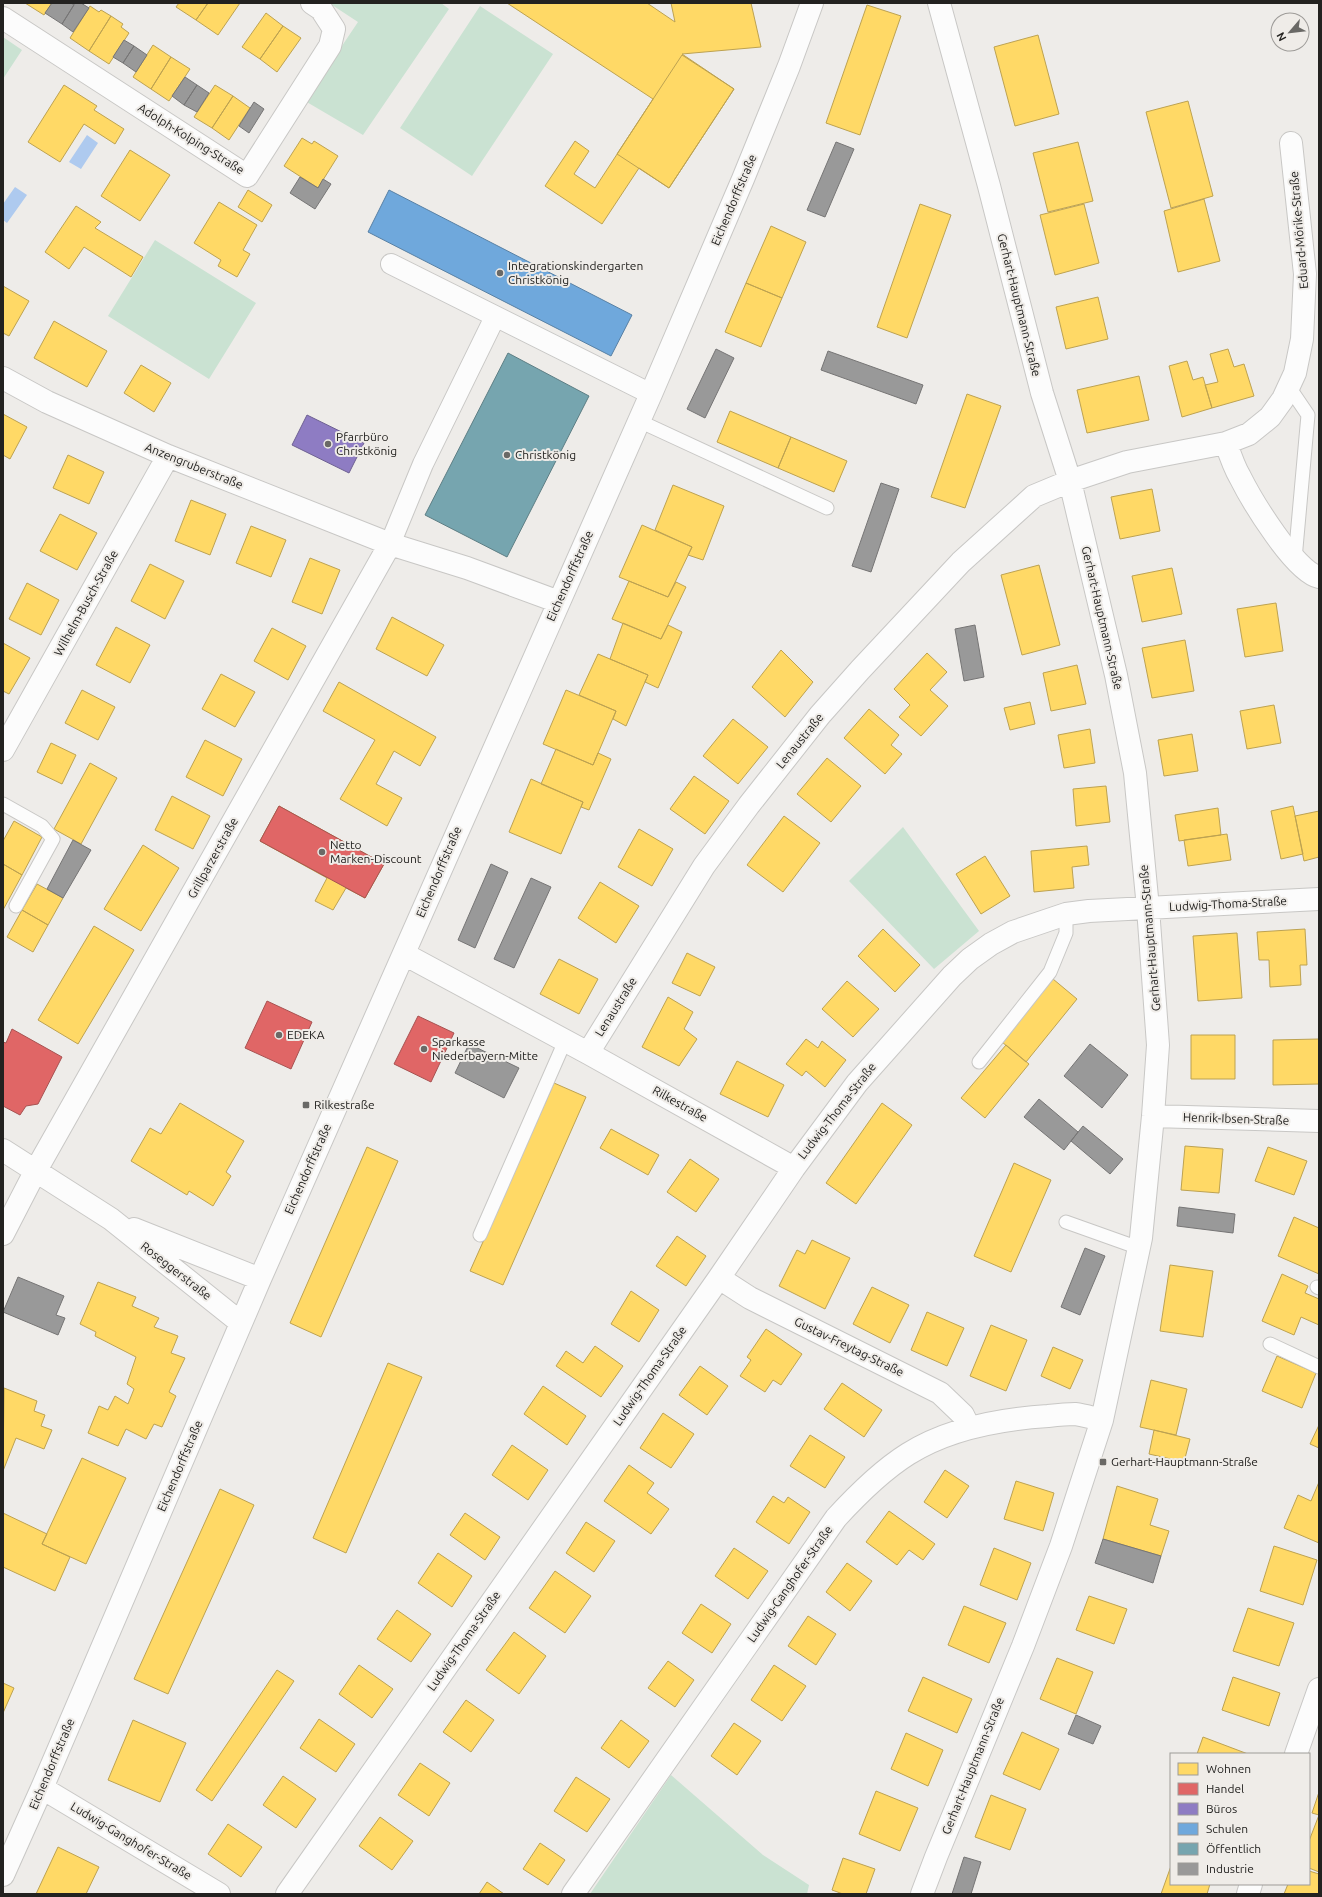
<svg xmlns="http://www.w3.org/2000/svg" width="1322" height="1897" viewBox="0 0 1322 1897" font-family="Ubuntu,sans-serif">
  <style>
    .green { fill: #cae2d2 }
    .water { fill: #aecaef }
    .homes { fill: #ffd966; stroke: #bda251 }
    .shops { fill: #e06666; stroke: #a75251 }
    .offices { fill: #8e7cc3; stroke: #6e6192 }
    .schools { fill: #6fa8dc; stroke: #5880a4 }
    .public { fill: #76a5af; stroke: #5d7e84 }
    .industry { fill: #999; stroke: #767575 }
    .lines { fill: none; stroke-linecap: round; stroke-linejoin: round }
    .service-casing { stroke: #c8c7c5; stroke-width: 15 }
    .pedestrian-casing { stroke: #c8c7c5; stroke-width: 22 }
    .minor-casing { stroke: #c8c7c5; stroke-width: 24 }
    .service { stroke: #fcfcfc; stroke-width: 13 }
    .pedestrian { stroke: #fcfcfc; stroke-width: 20 }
    .minor { stroke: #fcfcfc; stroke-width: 22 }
    .poi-dot { fill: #6a6966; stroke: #efece8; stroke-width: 1.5 }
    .labels { text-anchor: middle; stroke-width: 4; stroke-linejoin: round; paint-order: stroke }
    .street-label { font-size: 12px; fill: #232220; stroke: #efece8 }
    .poi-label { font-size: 12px; fill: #232220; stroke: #efece8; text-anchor: start }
  </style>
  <rect width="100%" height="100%" fill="#eeece9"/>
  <path class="green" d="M329,3H441L449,9L363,135L305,101L358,22Z
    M480,6L553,54L472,176L400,128Z
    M3,37L22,50L3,79Z
    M155,240L256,303L209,379L108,316Z
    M903,827L979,931L934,969L849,881Z
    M671,1775L763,1855L809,1885L807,1894H590Z"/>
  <path class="water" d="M87,135L98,143L81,169L69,162Z
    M15,187L27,195L7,223L3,220V204Z"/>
  <path class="homes" d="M25,3H52L44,15Z
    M179,3H208L196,20L176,7Z
    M208,3H240L218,35L196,20Z
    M507,3H647L675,22L671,3H751L761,47L682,54L734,89L669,188L639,168L602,224L545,186L575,141L589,151L574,174L595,188L653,99Z
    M867,5L901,16L860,135L826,123Z
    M90,6L99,12L101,10L111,16L89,51L70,38Z
    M266,13L283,26L260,59L242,47Z
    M111,16L123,24L121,27L129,33L109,64L89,51Z
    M283,26L301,38L277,72L260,59Z
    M1038,35L1059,114L1015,126L994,47Z
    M153,45L171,57L151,89L133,77Z
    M682,55L734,89L669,188L617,154Z
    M171,57L190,69L169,101L151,89Z
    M64,85L97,106L94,110L124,129L115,144L84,124L60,162L28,142Z
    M215,85L233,96L212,128L194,117Z
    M233,96L250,108L229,140L212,128Z
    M1188,101L1213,196L1171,208L1146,112Z
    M302,138L312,144L314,141L338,156L318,188L284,166Z
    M1078,142L1093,201L1048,212L1033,153Z
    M130,150L170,175L140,221L101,196Z
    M248,190L272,205L262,222L238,207Z
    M1204,199L1220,261L1178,272L1164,211Z
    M219,202L257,225L243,250L250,254L237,277L218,266L221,260L194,243Z
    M920,204L951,215L907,338L877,327Z
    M1084,204L1099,263L1055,275L1040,215Z
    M76,206L101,222L95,228L143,257L131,277L84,247L69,269L45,252Z
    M771,226L806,242L782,298L746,283Z
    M746,283L782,298L761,347L725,332Z
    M3,286L29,301L9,336L3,333Z
    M1098,297L1108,339L1066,349L1056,307Z
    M54,321L107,351L87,387L34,358Z
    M1228,349L1234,367L1244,364L1254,396L1212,408L1205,385L1218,382L1210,354Z
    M1187,361L1193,380L1203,377L1212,408L1182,417L1169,366Z
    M141,365L171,383L154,412L124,393Z
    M1139,376L1149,420L1087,433L1077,390Z
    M967,394L1001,406L965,508L931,497Z
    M730,411L791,437L778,468L717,442Z
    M3,414L27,427L10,459L3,455Z
    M791,437L847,461L834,492L778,468Z
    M68,455L104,472L89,504L53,488Z
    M673,485L724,506L703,560L688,555L692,547L655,530Z
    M1152,489L1160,531L1120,539L1111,497Z
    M191,500L226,514L210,555L175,541Z
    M60,514L97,533L77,570L40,551Z
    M642,525L692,547L668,597L619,577Z
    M251,526L286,540L271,577L236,563Z
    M310,558L340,570L322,614L292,602Z
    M150,564L184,581L165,619L131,601Z
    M1039,565L1060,645L1022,655L1001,575Z
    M1172,568L1182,614L1142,622L1132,576Z
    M629,581L668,597L676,582L686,587L661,639L612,619Z
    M27,583L59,600L41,635L9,619Z
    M1276,603L1283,651L1245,657L1237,609Z
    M392,617L444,645L427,676L376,649Z
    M623,623L661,639L668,625L682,632L658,688L645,682L648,675L610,659Z
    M116,627L150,645L130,683L96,665Z
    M272,628L306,646L288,680L254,661Z
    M1185,640L1194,691L1152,698L1142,648Z
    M3,643L30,658L9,694L3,691Z
    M781,650L813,682L785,717L752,687Z
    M927,653L947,672L930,690L948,706L921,736L899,717L910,705L894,689Z
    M598,654L648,675L626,726L613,719L616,711L579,695Z
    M1077,665L1086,704L1051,711L1043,673Z
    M221,674L255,692L235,727L202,709Z
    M339,682L436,737L420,766L394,751L376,784L402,798L387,826L340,799L375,740L323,711Z
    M82,690L115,707L98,740L65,723Z
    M566,690L616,711L593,765L543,744Z
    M1030,702L1035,724L1010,730L1004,708Z
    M1274,705L1281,743L1247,749L1240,711Z
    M869,709L899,735L891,745L902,754L885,774L844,738Z
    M733,719L768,747L738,784L703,756Z
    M1090,729L1095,763L1064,768L1058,735Z
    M1192,734L1198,771L1164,776L1158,740Z
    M205,740L242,759L223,796L186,777Z
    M51,743L76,755L62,784L37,772Z
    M556,749L593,765L598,753L611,759L589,810L581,807L583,802L541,784Z
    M827,758L861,786L831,822L797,794Z
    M90,763L117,778L81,844L54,829Z
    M694,776L729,801L705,834L670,809Z
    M531,779L583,802L561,854L509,832Z
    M1106,786L1110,822L1076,826L1073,789Z
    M172,796L210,816L193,849L155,830Z
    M279,806L384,864L365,898L346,888L333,910L315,901L327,878L260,841Z
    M1293,806L1303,854L1281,859L1271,811Z
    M1218,808L1221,835L1179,841L1175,815Z
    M1319,811V857L1304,861L1295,816Z
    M784,816L820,843L783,892L747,865Z
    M14,821L42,837L22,875L3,864V841Z
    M639,829L673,849L652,886L618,867Z
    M1227,834L1231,860L1188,866L1184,840Z
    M143,845L179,868L141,931L104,909Z
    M1087,846L1089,865L1072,867L1074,888L1034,892L1031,851Z
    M985,856L1010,896L981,914L956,874Z
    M3,864L22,875L3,910Z
    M600,882L639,906L616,943L578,918Z
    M37,884L63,898L48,925L22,910Z
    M22,910L48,925L33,952L7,937Z
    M94,926L134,950L78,1044L38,1020Z
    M883,929L920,965L895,992L858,956Z
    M1305,929L1307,965H1300L1301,985L1270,987L1269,960H1259L1257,932Z
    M1237,933L1242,998L1198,1001L1193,936Z
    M687,953L715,967L700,996L672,983Z
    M559,959L598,979L579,1014L540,994Z
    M1053,979L1077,999L1026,1062L1002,1042Z
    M847,981L879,1009L853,1037L822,1009Z
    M668,997L693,1012L684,1029L697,1039L679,1066L642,1047Z
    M1191,1035H1235V1079H1191Z
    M806,1039L818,1048L822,1041L846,1060L825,1087L806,1071L802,1076L786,1064Z
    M1319,1039V1084L1273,1085V1040Z
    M1006,1045L1029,1064L985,1118L961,1098Z
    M737,1061L784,1085L768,1117L720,1094Z
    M554,1083L586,1097L503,1285L470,1271Z
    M180,1103L244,1141L226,1172L231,1176L213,1206L189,1191L187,1195L131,1161L150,1128L161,1134Z
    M882,1103L912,1125L856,1204L826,1183Z
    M611,1129L659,1155L648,1175L600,1148Z
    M1185,1146L1223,1149L1219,1193L1181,1190Z
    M367,1147L398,1161L321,1337L290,1323Z
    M1268,1147L1307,1161L1294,1195L1255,1181Z
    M690,1159L719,1179L696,1212L667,1192Z
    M1014,1163L1051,1180L1011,1272L974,1256Z
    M1294,1217L1319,1228V1274L1278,1256Z
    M677,1236L706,1256L686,1286L656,1266Z
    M812,1240L850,1258L825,1309L779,1286L797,1250L805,1254Z
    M1170,1265L1213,1271L1203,1337L1160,1331Z
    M1282,1274L1308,1286L1305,1293L1319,1299V1325L1301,1317L1294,1335L1262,1321Z
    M98,1282L136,1297L132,1306L159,1318L154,1327L178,1336L171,1353L185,1358L169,1392L176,1396L162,1427L154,1424L146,1439L126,1429L118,1446L88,1433L99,1406L108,1410L115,1396L128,1404L134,1389L127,1384L136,1357L95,1336L96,1332L80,1324Z
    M872,1287L909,1305L890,1343L853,1324Z
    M631,1291L659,1310L639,1342L611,1324Z
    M927,1312L964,1328L947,1366L911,1350Z
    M991,1325L1027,1340L1006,1391L970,1376Z
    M766,1329L802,1354L781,1385L773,1380L765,1392L740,1376L751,1360L747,1357Z
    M595,1346L623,1366L601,1397L556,1366L566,1351L583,1363Z
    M1053,1347L1083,1360L1070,1389L1041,1376Z
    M1277,1356L1316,1373L1302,1408L1262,1391Z
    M388,1363L422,1377L346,1553L313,1538Z
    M700,1366L728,1386L707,1415L679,1395Z
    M1151,1380L1187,1389L1176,1435L1140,1427Z
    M842,1383L882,1410L864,1437L824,1409Z
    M543,1386L586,1416L567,1445L524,1414Z
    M4,1388L37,1401L34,1411L45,1415L41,1426L52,1430L44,1449L16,1438L3,1471Z
    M663,1413L694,1434L671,1468L640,1448Z
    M1319,1425V1448L1310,1444Z
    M1154,1430L1190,1439L1184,1462L1149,1454Z
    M810,1435L845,1457L825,1488L790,1466Z
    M512,1445L548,1470L528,1500L492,1475Z
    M82,1458L126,1478L86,1564L42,1544Z
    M629,1465L654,1483L647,1493L669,1509L651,1534L604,1501Z
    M945,1470L969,1486L947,1518L924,1502Z
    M1016,1481L1054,1493L1043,1531L1004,1519Z
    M1319,1482V1543L1284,1528L1298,1495L1311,1501Z
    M1117,1486L1158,1499L1150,1525L1169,1531L1161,1556L1103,1539Z
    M220,1489L254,1505L168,1694L134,1679Z
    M773,1496L784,1503L788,1497L810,1512L789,1544L756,1522Z
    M889,1511L935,1544L923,1560L909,1550L897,1565L866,1542Z
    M3,1513L47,1534L42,1544L70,1557L55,1591L3,1567Z
    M465,1513L500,1537L485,1560L450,1535Z
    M586,1522L615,1541L594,1572L566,1553Z
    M1274,1546L1317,1560L1303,1605L1260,1591Z
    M734,1548L768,1571L748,1599L715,1576Z
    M994,1548L1031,1563L1017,1600L980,1585Z
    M438,1553L472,1576L452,1607L418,1583Z
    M847,1563L872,1581L850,1611L826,1592Z
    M555,1571L591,1596L565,1633L529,1608Z
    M1089,1596L1127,1609L1114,1644L1076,1630Z
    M701,1604L731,1624L712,1653L682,1633Z
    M964,1606L1006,1623L989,1663L948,1645Z
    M1248,1608L1294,1623L1279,1666L1233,1651Z
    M397,1610L431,1634L411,1662L377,1639Z
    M808,1616L836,1634L816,1665L788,1646Z
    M514,1632L546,1656L519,1694L486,1670Z
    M1057,1658L1093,1672L1076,1714L1040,1699Z
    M668,1661L694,1680L675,1707L648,1688Z
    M359,1665L393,1689L372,1718L339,1694Z
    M774,1665L806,1686L782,1721L751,1700Z
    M277,1670L294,1681L212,1801L196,1790Z
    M923,1677L972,1699L957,1733L908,1711Z
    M1233,1677L1280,1693L1269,1726L1222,1710Z
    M3,1683L14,1688L3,1713Z
    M466,1700L494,1720L471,1752L443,1732Z
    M319,1719L355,1744L336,1772L300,1748Z
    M133,1720L186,1743L160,1802L108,1780Z
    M621,1720L649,1741L629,1768L601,1748Z
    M734,1723L761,1741L737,1775L711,1756Z
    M1022,1732L1059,1749L1040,1790L1003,1774Z
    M906,1733L943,1750L928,1786L891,1769Z
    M1203,1737L1248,1754H1197Z
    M420,1763L450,1783L429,1816L398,1795Z
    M283,1776L316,1799L296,1828L263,1805Z
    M576,1777L610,1799L587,1832L554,1811Z
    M876,1791L918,1808L900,1851L859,1834Z
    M1319,1792V1815L1312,1813Z
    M991,1795L1026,1809L1010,1850L975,1837Z
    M1319,1815V1872L1309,1868V1841Z
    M380,1817L413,1841L392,1870L359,1846Z
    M228,1824L262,1847L241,1877L208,1854Z
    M540,1843L565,1860L548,1885L523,1869Z
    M58,1847L99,1867L86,1894H36Z
    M843,1858L875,1869L866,1894H843L832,1890Z
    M1171,1866V1884H1210L1207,1894H1161Z
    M1309,1871L1319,1874V1894H1284L1288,1884H1309Z
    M487,1882L504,1894H479Z"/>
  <path class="shops" d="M279,806L384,864L365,898L260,841Z
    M267,1001L312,1022L291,1069L245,1048Z
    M418,1016L454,1033L431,1082L394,1064Z
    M12,1029L62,1057L38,1104L26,1106L20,1115L3,1106V1042L6,1043Z"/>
  <path class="offices" d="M307,415L364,443L349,473L292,445Z"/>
  <path class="schools" d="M389,190L632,315L611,356L368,232Z"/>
  <path class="public" d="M508,353L589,396L507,557L425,515Z"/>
  <path class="industry" d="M52,3H71L74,5L62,24L45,13Z
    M75,3H81L89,8L73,32L62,24Z
    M124,40L134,46L123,63L113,57Z
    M134,46L147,55L136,72L123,63Z
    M185,77L197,85L184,105L172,96Z
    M197,85L209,93L197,112L184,105Z
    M254,102L264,109L249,133L239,126Z
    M836,142L854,149L825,217L807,210Z
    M300,177L318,188L323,179L331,184L315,209L290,193Z
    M716,349L734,358L705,418L687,409Z
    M828,351L923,385L916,404L821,370Z
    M881,483L899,489L871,572L852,566Z
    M975,625L984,677L964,681L955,629Z
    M73,840L91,850L63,898L47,889Z
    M491,864L508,872L475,948L458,940Z
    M531,878L551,887L514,968L494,959Z
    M469,1044L519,1068L504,1098L455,1073Z
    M1090,1044L1128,1075L1102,1108L1064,1076Z
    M1039,1099L1078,1132L1064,1150L1024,1117Z
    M1083,1126L1123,1159L1110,1174L1071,1141Z
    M1179,1207L1235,1214L1233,1233L1177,1226Z
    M1085,1248L1105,1256L1080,1315L1061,1307Z
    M18,1277L64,1296L56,1315L65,1318L58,1335L3,1312Z
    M1103,1539L1161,1556L1153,1583L1095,1563Z
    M1076,1715L1101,1726L1093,1744L1068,1734Z
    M964,1857L981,1862L971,1894H952Z"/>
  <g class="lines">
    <g class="service-casing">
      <path id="service" d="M1289,387L1308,415L1295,559
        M639,421L827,508
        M3,804L42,826L53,839L16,906
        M979,1062L1050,972L1066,933V914
        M1066,1222L1139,1248
        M480,1235L565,1041
        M1317,1287L1319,1288
        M1270,1344L1319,1367"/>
    </g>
    <g class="pedestrian-casing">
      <path id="pedestrian" d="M391,264L651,394
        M390,544L423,464L495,317"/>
    </g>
    <g class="minor-casing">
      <path id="minor" d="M3,18L247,176L330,46L334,29L321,9L312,3
        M3,378L47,402L168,456L390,544L467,568L559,602
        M1226,443C1230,455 1234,467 1240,477C1252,501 1295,572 1319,577
        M3,750L168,456
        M404,954L588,1053L794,1168
        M588,1053L704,866L749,805L820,715L860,670L961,562L1034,496L1070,481L1127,462L1226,443L1249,434L1270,417L1283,399L1295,373L1302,339L1305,274L1291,143
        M1153,1116L1319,1121
        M3,1150L111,1219L241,1323
        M134,1229L260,1279
        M3,1234L35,1172L390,544
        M719,1278L750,1298L940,1393L963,1415L969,1427
        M1296,1754L1319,1689
        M42,1788L219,1894
        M3,1875L42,1788L260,1279L651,394L743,179L789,66L812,3
        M287,1894L719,1278L794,1168L857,1083L952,976L970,959L991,944L1013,932L1066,914L1089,911L1319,899
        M573,1894L836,1518C858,1494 881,1471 908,1454C949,1428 1001,1419 1048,1416C1057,1415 1066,1414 1075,1414C1084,1415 1093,1418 1102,1420
        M922,1894L936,1857L1023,1646L1061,1546L1102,1420L1141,1238L1153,1116L1158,1045L1148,908L1135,773L1116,675L1070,481L1042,393L989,186L939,3
        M1248,1894L1251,1884"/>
    </g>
    <use href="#service" class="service"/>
    <use href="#pedestrian" class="pedestrian"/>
    <use href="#minor" class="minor"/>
  </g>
  <g class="poi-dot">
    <circle cx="500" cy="273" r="4"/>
    <circle cx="328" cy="444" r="4"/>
    <circle cx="507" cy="455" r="4"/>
    <circle cx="322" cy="852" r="4"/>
    <circle cx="279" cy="1035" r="4"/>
    <circle cx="424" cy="1049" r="4"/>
    <rect x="302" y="1101" width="8" height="8" rx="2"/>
    <rect x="1099" y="1458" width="8" height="8" rx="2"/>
  </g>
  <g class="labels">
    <g class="street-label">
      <text transform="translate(191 139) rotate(32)" y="4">Adolph-Kolping-Straße</text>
      <text transform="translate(734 200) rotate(-67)" y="4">Eichendorffstraße</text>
      <text transform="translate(1299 230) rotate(-95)" y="4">Eduard-Mörike-Straße</text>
      <text transform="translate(1019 305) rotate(76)" y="4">Gerhart-Hauptmann-Straße</text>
      <text transform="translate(194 466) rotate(22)" y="4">Anzengruberstraße</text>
      <text transform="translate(570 576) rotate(-66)" y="4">Eichendorffstraße</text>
      <text transform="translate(86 603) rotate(-61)" y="4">Wilhelm-Busch-Straße</text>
      <text transform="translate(1102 618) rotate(77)" y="4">Gerhart-Hauptmann-Straße</text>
      <text transform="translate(800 741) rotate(-51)" y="4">Lenaustraße</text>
      <text transform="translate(213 858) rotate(-61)" y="4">Grillparzerstraße</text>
      <text transform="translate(439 872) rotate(-67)" y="4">Eichendorffstraße</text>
      <text transform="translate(1228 904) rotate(-3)" y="4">Ludwig-Thoma-Straße</text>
      <text transform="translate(1150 938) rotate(-95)" y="4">Gerhart-Hauptmann-Straße</text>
      <text transform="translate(616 1007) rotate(-58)" y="4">Lenaustraße</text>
      <text transform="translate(680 1104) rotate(29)" y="4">Rilkestraße</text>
      <text transform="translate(837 1111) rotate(-52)" y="4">Ludwig-Thoma-Straße</text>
      <text transform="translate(1236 1119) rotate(2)" y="4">Henrik-Ibsen-Straße</text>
      <text transform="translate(308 1169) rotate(-66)" y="4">Eichendorffstraße</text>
      <text transform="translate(176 1271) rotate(38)" y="4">Roseggerstraße</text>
      <text transform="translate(849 1347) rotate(26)" y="4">Gustav-Freytag-Straße</text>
      <text transform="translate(650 1376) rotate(-55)" y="4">Ludwig-Thoma-Straße</text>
      <text transform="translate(180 1466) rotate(-67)" y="4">Eichendorffstraße</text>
      <text transform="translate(790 1584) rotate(-55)" y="4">Ludwig-Ganghofer-Straße</text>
      <text transform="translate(464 1641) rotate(-55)" y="4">Ludwig-Thoma-Straße</text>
      <text transform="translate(52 1764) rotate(-67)" y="4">Eichendorffstraße</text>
      <text transform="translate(973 1766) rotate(-68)" y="4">Gerhart-Hauptmann-Straße</text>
      <text transform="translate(131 1841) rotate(31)" y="4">Ludwig-Ganghofer-Straße</text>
    </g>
    <g class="poi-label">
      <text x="508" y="270">Integrationskindergarten<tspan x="508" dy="14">Christkönig</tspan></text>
      <text x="336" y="441">Pfarrbüro<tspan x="336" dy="14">Christkönig</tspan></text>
      <text x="515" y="459">Christkönig</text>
      <text x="330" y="849">Netto<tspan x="330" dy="14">Marken-Discount</tspan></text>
      <text x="287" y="1039">EDEKA</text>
      <text x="432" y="1046">Sparkasse<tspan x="432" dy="14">Niederbayern-Mitte</tspan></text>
      <text x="314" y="1109">Rilkestraße</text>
      <text x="1111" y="1466">Gerhart-Hauptmann-Straße</text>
    </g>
  </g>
  <rect width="1322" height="1897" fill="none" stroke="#232220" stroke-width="8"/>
  <rect x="1170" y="1753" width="140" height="132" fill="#efece8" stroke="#9d9b98"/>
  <rect x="1178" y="1763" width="20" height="12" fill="#ffd966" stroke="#9d9b98"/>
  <text x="1206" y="1773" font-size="12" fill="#232220">Wohnen</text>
  <rect x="1178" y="1783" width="20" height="12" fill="#e06666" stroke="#9d9b98"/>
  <text x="1206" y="1793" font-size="12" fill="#232220">Handel</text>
  <rect x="1178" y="1803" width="20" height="12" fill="#8e7cc3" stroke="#9d9b98"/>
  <text x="1206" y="1813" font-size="12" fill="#232220">Büros</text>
  <rect x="1178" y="1823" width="20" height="12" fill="#6fa8dc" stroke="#9d9b98"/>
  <text x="1206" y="1833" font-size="12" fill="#232220">Schulen</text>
  <rect x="1178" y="1843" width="20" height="12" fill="#76a5af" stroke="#9d9b98"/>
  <text x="1206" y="1853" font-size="12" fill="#232220">Öffentlich</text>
  <rect x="1178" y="1863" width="20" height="12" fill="#999999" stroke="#9d9b98"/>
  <text x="1206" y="1873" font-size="12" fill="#232220">Industrie</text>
  <g transform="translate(1290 32) rotate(242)"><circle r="19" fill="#efece8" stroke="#9d9b98"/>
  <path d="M0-3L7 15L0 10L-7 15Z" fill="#6a6966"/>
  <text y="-6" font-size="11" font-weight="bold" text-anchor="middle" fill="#232220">N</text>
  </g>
</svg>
